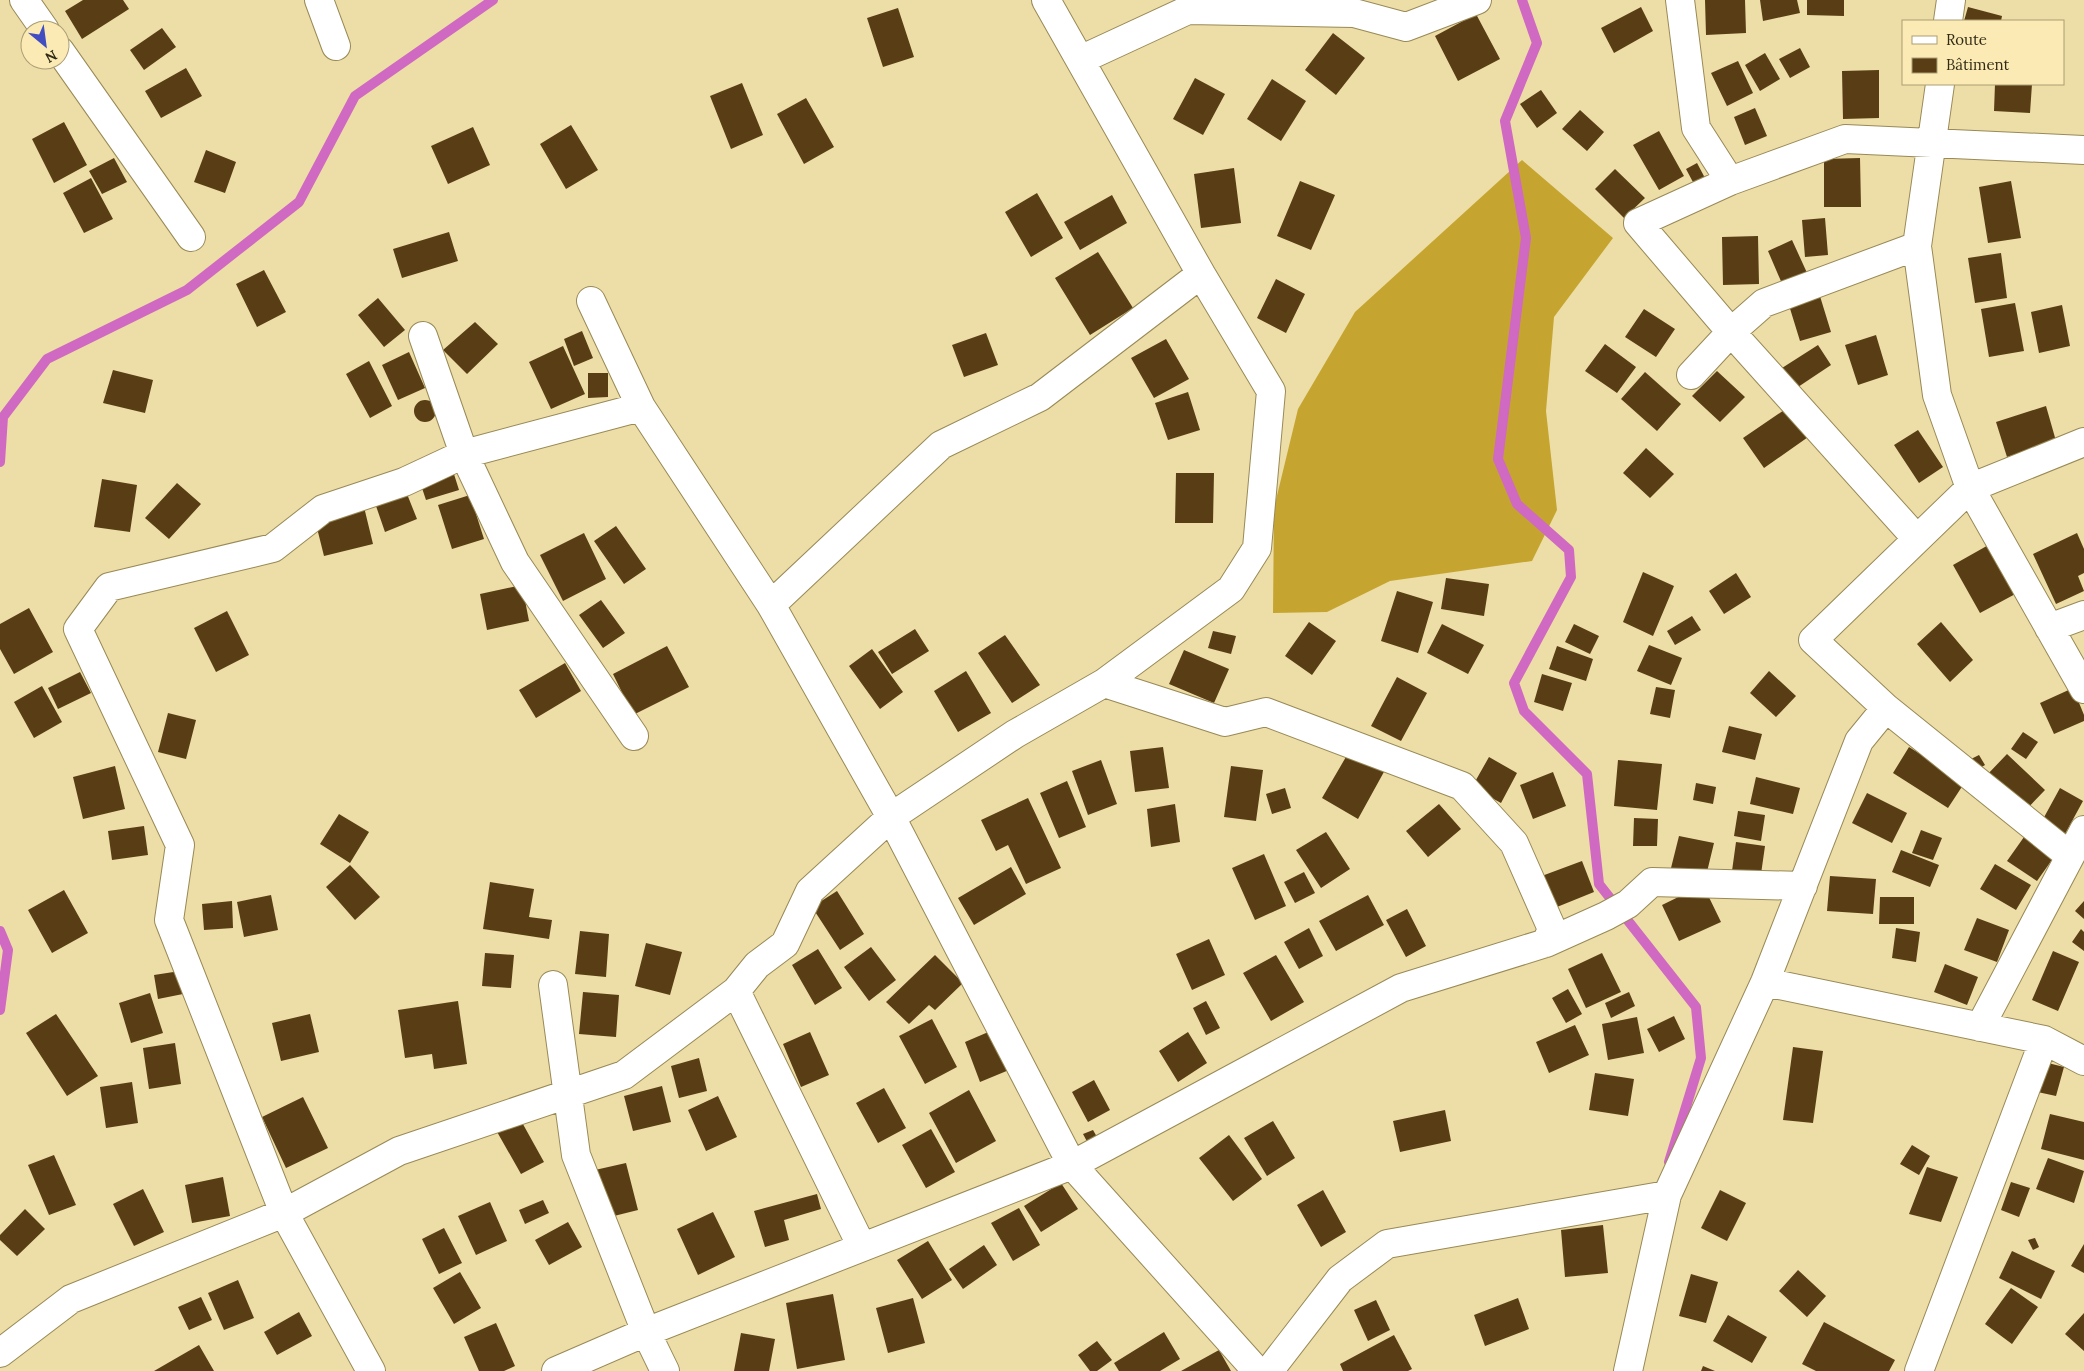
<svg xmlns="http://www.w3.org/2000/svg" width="2084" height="1371" viewBox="0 0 2084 1371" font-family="Lora,serif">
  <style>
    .forest { fill: #c5a52f }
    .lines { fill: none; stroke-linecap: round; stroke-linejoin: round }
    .stream { stroke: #d069c1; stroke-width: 10 }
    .building { fill: #593d15 }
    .minor-casing { stroke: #988956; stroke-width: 30 }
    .minor { stroke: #fff; stroke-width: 28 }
  </style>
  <rect width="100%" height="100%" fill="#eddda7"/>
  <path class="forest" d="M1522,160L1613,238L1554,317L1546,411L1557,510L1532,561L1390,581L1327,612L1273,613L1274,508L1298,409L1355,312Z"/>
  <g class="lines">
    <path class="stream" d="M1522,0L1537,43L1505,121L1526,238L1498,459L1517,504L1569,550L1571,577L1514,683L1524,711L1587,774L1599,884L1696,1007L1701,1058L1669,1162
      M0,462L3,417L47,359L187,290L299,202L355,96L493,0
      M0,931L8,950L0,1010"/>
  </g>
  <path class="building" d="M83,0H123L129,9L82,39L65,11Z
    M1705,0H1745L1746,33L1706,35Z
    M1760,0H1797L1800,13L1763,21Z
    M1807,0H1844V16L1807,15Z
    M1641,7L1653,31L1614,53L1601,28Z
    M1968,7L2002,16L2001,21H1964Z
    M898,8L914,57L883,67L867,18Z
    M1476,14L1500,59L1458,81L1435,36Z
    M162,28L176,47L144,70L130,50Z
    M1333,33L1365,58L1336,95L1305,70Z
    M1800,48L1810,67L1790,78L1779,59Z
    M1765,53L1780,79L1760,91L1745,65Z
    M1738,61L1753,93L1727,106L1711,73Z
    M186,68L202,96L161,118L145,91Z
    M1879,70V118L1843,119L1842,71Z
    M1195,78L1225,94L1203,135L1173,119Z
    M1272,79L1306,101L1281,141L1247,119Z
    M742,83L763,135L731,149L710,96Z
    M1995,84H2032L2030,113L1994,111Z
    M1541,90L1557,113L1537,128L1520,104Z
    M806,98L834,147L804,164L777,114Z
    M1755,108L1767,136L1745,145L1734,117Z
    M1580,110L1604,132L1587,151L1562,129Z
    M64,122L87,165L54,183L32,139Z
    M571,125L598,170L566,189L540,144Z
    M473,127L490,165L448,184L431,146Z
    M1659,131L1684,176L1659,190L1633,145Z
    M206,150L236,162L225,193L194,182Z
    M114,158L127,182L102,194L89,171Z
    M1860,158L1861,207H1824V159Z
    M1697,163L1705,178L1694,184L1686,169Z
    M1234,168L1241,223L1201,228L1194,174Z
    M1615,169L1645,198L1624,218L1595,189Z
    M91,178L113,219L84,233L63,193Z
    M1300,181L1335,195L1311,250L1277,236Z
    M2011,181L2021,238L1988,243L1979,187Z
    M1037,193L1063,238L1031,257L1005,212Z
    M1112,195L1127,223L1080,250L1064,222Z
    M1825,218L1828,255L1805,257L1802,220Z
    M449,232L458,261L402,278L393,249Z
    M1758,236L1759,284L1723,285L1722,237Z
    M1792,240L1808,275L1783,286L1768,251Z
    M1098,252L1133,308L1090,335L1055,278Z
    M2001,253L2007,298L1975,303L1968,258Z
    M264,270L286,312L257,327L236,284Z
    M1276,279L1305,294L1286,333L1257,318Z
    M1819,293L1831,332L1800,341L1788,302Z
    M378,298L405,330L384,347L358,315Z
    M2015,303L2024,351L1989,357L1981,309Z
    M2062,305L2070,346L2039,353L2031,312Z
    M1644,309L1675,329L1656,357L1625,337Z
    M475,322L498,344L467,374L443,350Z
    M582,331L593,358L574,366L564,339Z
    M986,333L998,365L964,377L952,345Z
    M1876,335L1888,375L1858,385L1845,345Z
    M1166,339L1189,379L1154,398L1131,358Z
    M1605,344L1636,367L1617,393L1585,371Z
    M1818,345L1831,365L1795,389L1782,368Z
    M563,346L585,394L551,409L529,362Z
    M409,352L425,388L398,400L382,365Z
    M369,361L392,406L370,418L346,374Z
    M113,370L153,380L145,413L103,403Z
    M1717,371L1745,397L1720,422L1692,396Z
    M1645,372L1681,404L1657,431L1621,399Z
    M588,373H608V397L588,398Z
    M1188,392L1200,430L1168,440L1155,403Z
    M414 411a11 11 0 1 1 22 0a11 11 0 1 1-22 0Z
    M1790,406L1811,435L1764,468L1743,438Z
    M2046,406L2056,441L2007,457L1996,422Z
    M1918,430L1943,467L1919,483L1894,445Z
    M1646,448L1674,474L1650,498L1623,473Z
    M453,471L459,490L426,500L420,482Z
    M1176,473H1214L1213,523H1175Z
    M102,479L137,485L130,532L94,527Z
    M177,483L201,504L169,539L145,518Z
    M407,494L417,519L385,532L376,506Z
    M470,495L484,539L452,549L438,505Z
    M364,507L373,544L324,556L315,520Z
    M616,526L646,569L624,584L594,541Z
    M584,533L606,579L563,601L540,555Z
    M2077,533L2084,549V573L2078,576L2084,591L2056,604L2033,554Z
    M1992,543L2019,592L1980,613L1953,565Z
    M1643,572L1674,586L1653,636L1623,622Z
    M1736,573L1751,597L1724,614L1709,591Z
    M1446,578L1489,584L1484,616L1441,609Z
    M522,585L529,621L487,630L480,594Z
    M1397,591L1433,602L1418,653L1381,641Z
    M601,600L625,633L603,648L579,615Z
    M29,608L53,652L14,674L0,649V624Z
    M227,611L249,655L216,672L194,628Z
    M1692,616L1701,630L1675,645L1667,631Z
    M1309,622L1336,641L1312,675L1285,656Z
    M1941,622L1973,660L1950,682L1917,644Z
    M1442,624L1484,645L1468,674L1427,653Z
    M1574,624L1599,636L1590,654L1565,642Z
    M915,629L929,651L892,674L878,652Z
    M1213,631L1236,636L1231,654L1208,648Z
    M1005,635L1040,685L1012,703L978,653Z
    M1649,645L1682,658L1671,685L1637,671Z
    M667,646L689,687L633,715L613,674Z
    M1557,646L1593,659L1586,681L1549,669Z
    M872,649L903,692L880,709L849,666Z
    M1184,650L1229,669L1214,703L1169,684Z
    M565,663L581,691L536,718L519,690Z
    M966,671L991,713L958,732L934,691Z
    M1769,671L1796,696L1776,717L1750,693Z
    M80,672L91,693L58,709L48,688Z
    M1542,674L1572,683L1563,711L1534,702Z
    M1397,677L1427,693L1401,741L1371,726Z
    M42,686L62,722L34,738L14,702Z
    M1656,687L1675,690L1670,718L1650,714Z
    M2073,688L2084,715V721L2054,734L2040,703Z
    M168,713L196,720L186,759L158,752Z
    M1729,726L1762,734L1755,760L1722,752Z
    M2023,732L2038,742L2026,759L2011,749Z
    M1163,747L1169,788L1135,792L1130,751Z
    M1909,747L1965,782L1948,808L1893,773Z
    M1350,750L1385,770L1358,819L1322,798Z
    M2007,754L2045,790L2023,813L1986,776Z
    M1979,755L1985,765L1975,771L1969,760Z
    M1489,757L1517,773L1501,803L1472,787Z
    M1101,760L1117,804L1088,815L1072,771Z
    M1618,760L1662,764L1657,810L1614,806Z
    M115,766L125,809L83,819L73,777Z
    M1231,766L1263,770L1256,821L1224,817Z
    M1553,772L1566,806L1533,819L1520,785Z
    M1756,777L1800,788L1793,814L1750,804Z
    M1067,781L1086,827L1059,838L1040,793Z
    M1696,783L1716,787L1713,804L1693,800Z
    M1285,788L1291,808L1272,814L1266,794Z
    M2060,788L2083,801L2065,834L2042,821Z
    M1867,793L1907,813L1892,843L1852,823Z
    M1028,798L1061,868L1026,884L1008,845L996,851L981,820Z
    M1175,804L1180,842L1151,847L1147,809Z
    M1439,804L1461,829L1428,857L1406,831Z
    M1738,811L1765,815L1761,841L1734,836Z
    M339,814L369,832L350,863L320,844Z
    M1634,818L1658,819L1657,846H1633Z
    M144,826L148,855L112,860L108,831Z
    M1921,830L1942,838L1933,860L1912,853Z
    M1326,832L1350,869L1321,888L1296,850Z
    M1679,836L1714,843L1706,876L1671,868Z
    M2024,837L2054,857L2037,881L2007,861Z
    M1736,842L1765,846L1761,874L1732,871Z
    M1901,850L1939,865L1930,887L1892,872Z
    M1264,854L1286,906L1255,920L1232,868Z
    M1582,861L1594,892L1552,909L1539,877Z
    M1995,864L2031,885L2016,910L1980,889Z
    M350,865L380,897L355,920L326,887Z
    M1011,867L1026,894L974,925L958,898Z
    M1304,872L1315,893L1295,903L1284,882Z
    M1830,876L1876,879L1873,914L1827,911Z
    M490,882L534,889L529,917L552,920L549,939L483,929Z
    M1703,885L1721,922L1679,941L1662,905Z
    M64,890L88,933L52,953L28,910Z
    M837,891L864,934L840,950L812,907Z
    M271,895L278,930L244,937L237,902Z
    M1368,895L1384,925L1336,951L1319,921Z
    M1880,897H1914V924H1879Z
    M232,901L233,928L204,930L202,904Z
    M2084,901V919L2075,911Z
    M1407,909L1426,946L1406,957L1386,920Z
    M1977,918L2009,930L1997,962L1964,950Z
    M1309,928L1323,956L1299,969L1284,942Z
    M1896,928L1920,932L1916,962L1892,958Z
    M2081,929L2084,932V951L2072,942Z
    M580,931L609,934L606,977L575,974Z
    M1209,939L1225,975L1192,990L1176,954Z
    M646,943L682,952L670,995L635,986Z
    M871,947L896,980L869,1001L844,967Z
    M818,949L842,988L815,1005L792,965Z
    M2053,951L2079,962L2058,1011L2032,1000Z
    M485,953L514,955L511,988L482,986Z
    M1602,953L1621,992L1586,1008L1568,969Z
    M935,955L963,983L935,1010L929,1005L909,1024L886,1002Z
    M1276,955L1304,1002L1271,1021L1243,973Z
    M1945,964L1978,977L1967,1005L1934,992Z
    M180,971L183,994L158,999L154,975Z
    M1568,989L1582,1014L1566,1023L1552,998Z
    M583,992L619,995L616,1037L579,1034Z
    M1629,992L1635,1006L1611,1018L1605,1003Z
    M150,993L163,1033L131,1043L119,1003Z
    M458,1001L467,1064L434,1069L432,1054L405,1058L398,1010Z
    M1206,1001L1220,1028L1206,1035L1193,1008Z
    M56,1014L98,1076L67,1096L26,1033Z
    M310,1014L319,1052L281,1061L272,1023Z
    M1674,1016L1685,1039L1659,1052L1647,1029Z
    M1637,1017L1644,1053L1608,1060L1602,1024Z
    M932,1019L957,1067L925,1084L899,1036Z
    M1575,1025L1589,1055L1549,1073L1536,1042Z
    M993,1030L1009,1070L980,1082L965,1042Z
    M810,1032L829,1075L801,1087L783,1044Z
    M1188,1032L1207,1063L1178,1082L1159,1051Z
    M175,1043L181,1084L149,1089L143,1048Z
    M1793,1047L1823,1051L1813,1123L1783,1120Z
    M699,1058L707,1091L679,1098L671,1066Z
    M2040,1061L2064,1067L2056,1096L2033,1091Z
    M1595,1073L1634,1079L1628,1116L1589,1110Z
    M1094,1080L1110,1110L1088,1122L1072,1092Z
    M132,1082L138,1123L106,1128L100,1087Z
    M662,1086L671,1122L633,1131L624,1096Z
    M884,1088L906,1128L878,1143L856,1103Z
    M969,1090L996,1141L956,1163L929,1113Z
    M718,1096L737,1137L706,1151L688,1110Z
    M303,1097L328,1148L286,1168L262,1117Z
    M1445,1110L1451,1141L1400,1152L1393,1121Z
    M2050,1114L2084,1122V1160L2041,1149Z
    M519,1117L544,1162L521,1174L496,1130Z
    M1273,1121L1295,1158L1267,1176L1244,1138Z
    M931,1129L955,1172L926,1188L902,1145Z
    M1093,1130L1101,1144L1091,1149L1083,1134Z
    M1229,1135L1262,1179L1233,1201L1199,1158Z
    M1912,1145L1930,1156L1919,1175L1900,1164Z
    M54,1155L76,1205L49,1215L28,1165Z
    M2048,1158L2084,1171L2074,1203L2036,1189Z
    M626,1163L638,1210L606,1218L595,1170Z
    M1927,1167L1958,1177L1941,1222L1909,1214Z
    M223,1177L230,1216L192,1223L185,1185Z
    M2011,1182L2030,1188L2019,1217L2001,1210Z
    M1061,1183L1078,1209L1041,1232L1024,1206Z
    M143,1189L164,1232L134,1246L113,1204Z
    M1323,1190L1346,1232L1321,1247L1297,1205Z
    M1720,1190L1746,1203L1727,1241L1701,1228Z
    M817,1194L821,1209L784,1220L789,1240L765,1247L754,1211Z
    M543,1200L549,1213L525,1224L519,1210Z
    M490,1202L507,1241L476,1255L458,1216Z
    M1019,1208L1040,1245L1013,1261L991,1223Z
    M25,1209L45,1229L17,1256L0,1240V1235Z
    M713,1212L735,1257L698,1275L677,1229Z
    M568,1222L582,1247L549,1265L535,1240Z
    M1603,1225L1608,1273L1565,1277L1561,1230Z
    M444,1228L462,1263L439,1274L422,1239Z
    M2035,1238L2039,1247L2033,1250L2028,1240Z
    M928,1241L952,1280L922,1299L897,1260Z
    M2084,1244V1273L2071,1266Z
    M984,1245L997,1265L963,1289L949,1269Z
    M2012,1251L2055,1271L2041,1299L1999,1278Z
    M1798,1270L1826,1296L1807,1317L1779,1291Z
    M460,1272L481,1308L454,1324L433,1288Z
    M1691,1274L1718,1282L1706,1323L1679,1316Z
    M238,1280L254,1318L224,1330L208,1293Z
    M2011,1288L2038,1307L2012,1344L1985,1324Z
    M833,1294L845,1360L797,1369L786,1303Z
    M201,1297L212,1320L189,1330L178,1307Z
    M913,1298L925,1343L888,1353L876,1308Z
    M1518,1298L1529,1329L1485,1346L1474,1315Z
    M1376,1300L1390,1330L1368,1341L1354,1310Z
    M299,1312L312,1336L277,1355L264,1332Z
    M2084,1313V1351L2065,1334Z
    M1728,1315L1767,1337L1752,1363L1713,1341Z
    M1824,1322L1895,1360L1889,1371H1816L1802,1364Z
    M496,1323L515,1366L504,1371H479L464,1337Z
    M1164,1332L1180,1359L1160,1371H1119L1114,1363Z
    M741,1333L775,1339L769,1371H734Z
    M1394,1335L1412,1369L1408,1371H1343L1340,1364Z
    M1097,1341L1112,1360L1097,1371H1090L1078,1355Z
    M199,1345L214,1371H154Z
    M1219,1350L1231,1371H1181Z
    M1703,1366L1715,1371H1701Z"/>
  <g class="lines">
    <g class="minor-casing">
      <path id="minor" d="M24,0L45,30
        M319,0L336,46
        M1680,0L1696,128L1730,181
        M1948,21L1951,0
        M60,51L191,237
        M1080,60L1188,10L1354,13L1406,27L1477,0
        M1940,84L1917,246L1937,395L1970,488L2084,689
        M591,301L641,407L771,605L891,817L1072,1165L1257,1371
        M423,336L464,454L515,562L634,736
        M1691,375L1731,332L1764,303L1917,246
        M1917,539L1731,332L1638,223L1730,181L1845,139L2084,150
        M771,605L941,445L1040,397L1201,274
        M2049,628L2084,615
        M2070,856L1886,708L1813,640L1970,488L2084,442
        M1546,943L1606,916L1628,904L1652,882L1803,886
        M1765,982L2044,1040L2084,1061
        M553,985L576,1155L646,1332L665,1371
        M736,991L862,1247
        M1980,1027L2084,830
        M0,1353L71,1299L284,1213L399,1151L624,1075L736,991L757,965L785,944L810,891L891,817L1015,734L1104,683L1231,589L1257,548L1271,391L1201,274L1046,0
        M371,1371L284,1213L169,920L180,845L78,629L109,587L273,548L323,509L404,482L464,454L641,407
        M556,1371L646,1332L1072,1165L1401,988L1546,943L1552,929L1514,843L1462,786L1266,712L1225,722L1104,683
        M1269,1371L1340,1279L1387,1244L1667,1195
        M1628,1371L1667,1195L1765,982L1859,741L1886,708
        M1919,1371L2044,1040"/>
    </g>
    <use href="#minor" class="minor"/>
  </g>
  <rect x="1902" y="20" width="162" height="65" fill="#fbeab4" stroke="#ab9e75"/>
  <rect x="1912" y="36" width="25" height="8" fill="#ffffff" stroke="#ab9e75"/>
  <text x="1946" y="45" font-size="15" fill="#322c17">Route</text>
  <rect x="1912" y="58" width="25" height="15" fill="#593d15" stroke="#ab9e75"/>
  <text x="1946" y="70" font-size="15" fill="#322c17">Bâtiment</text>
  <g transform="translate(45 45) rotate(151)"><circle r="24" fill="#fbeab4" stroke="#ab9e75"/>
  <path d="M0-4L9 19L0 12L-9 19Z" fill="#414dc1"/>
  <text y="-8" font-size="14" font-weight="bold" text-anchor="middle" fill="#322c17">N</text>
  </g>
</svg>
